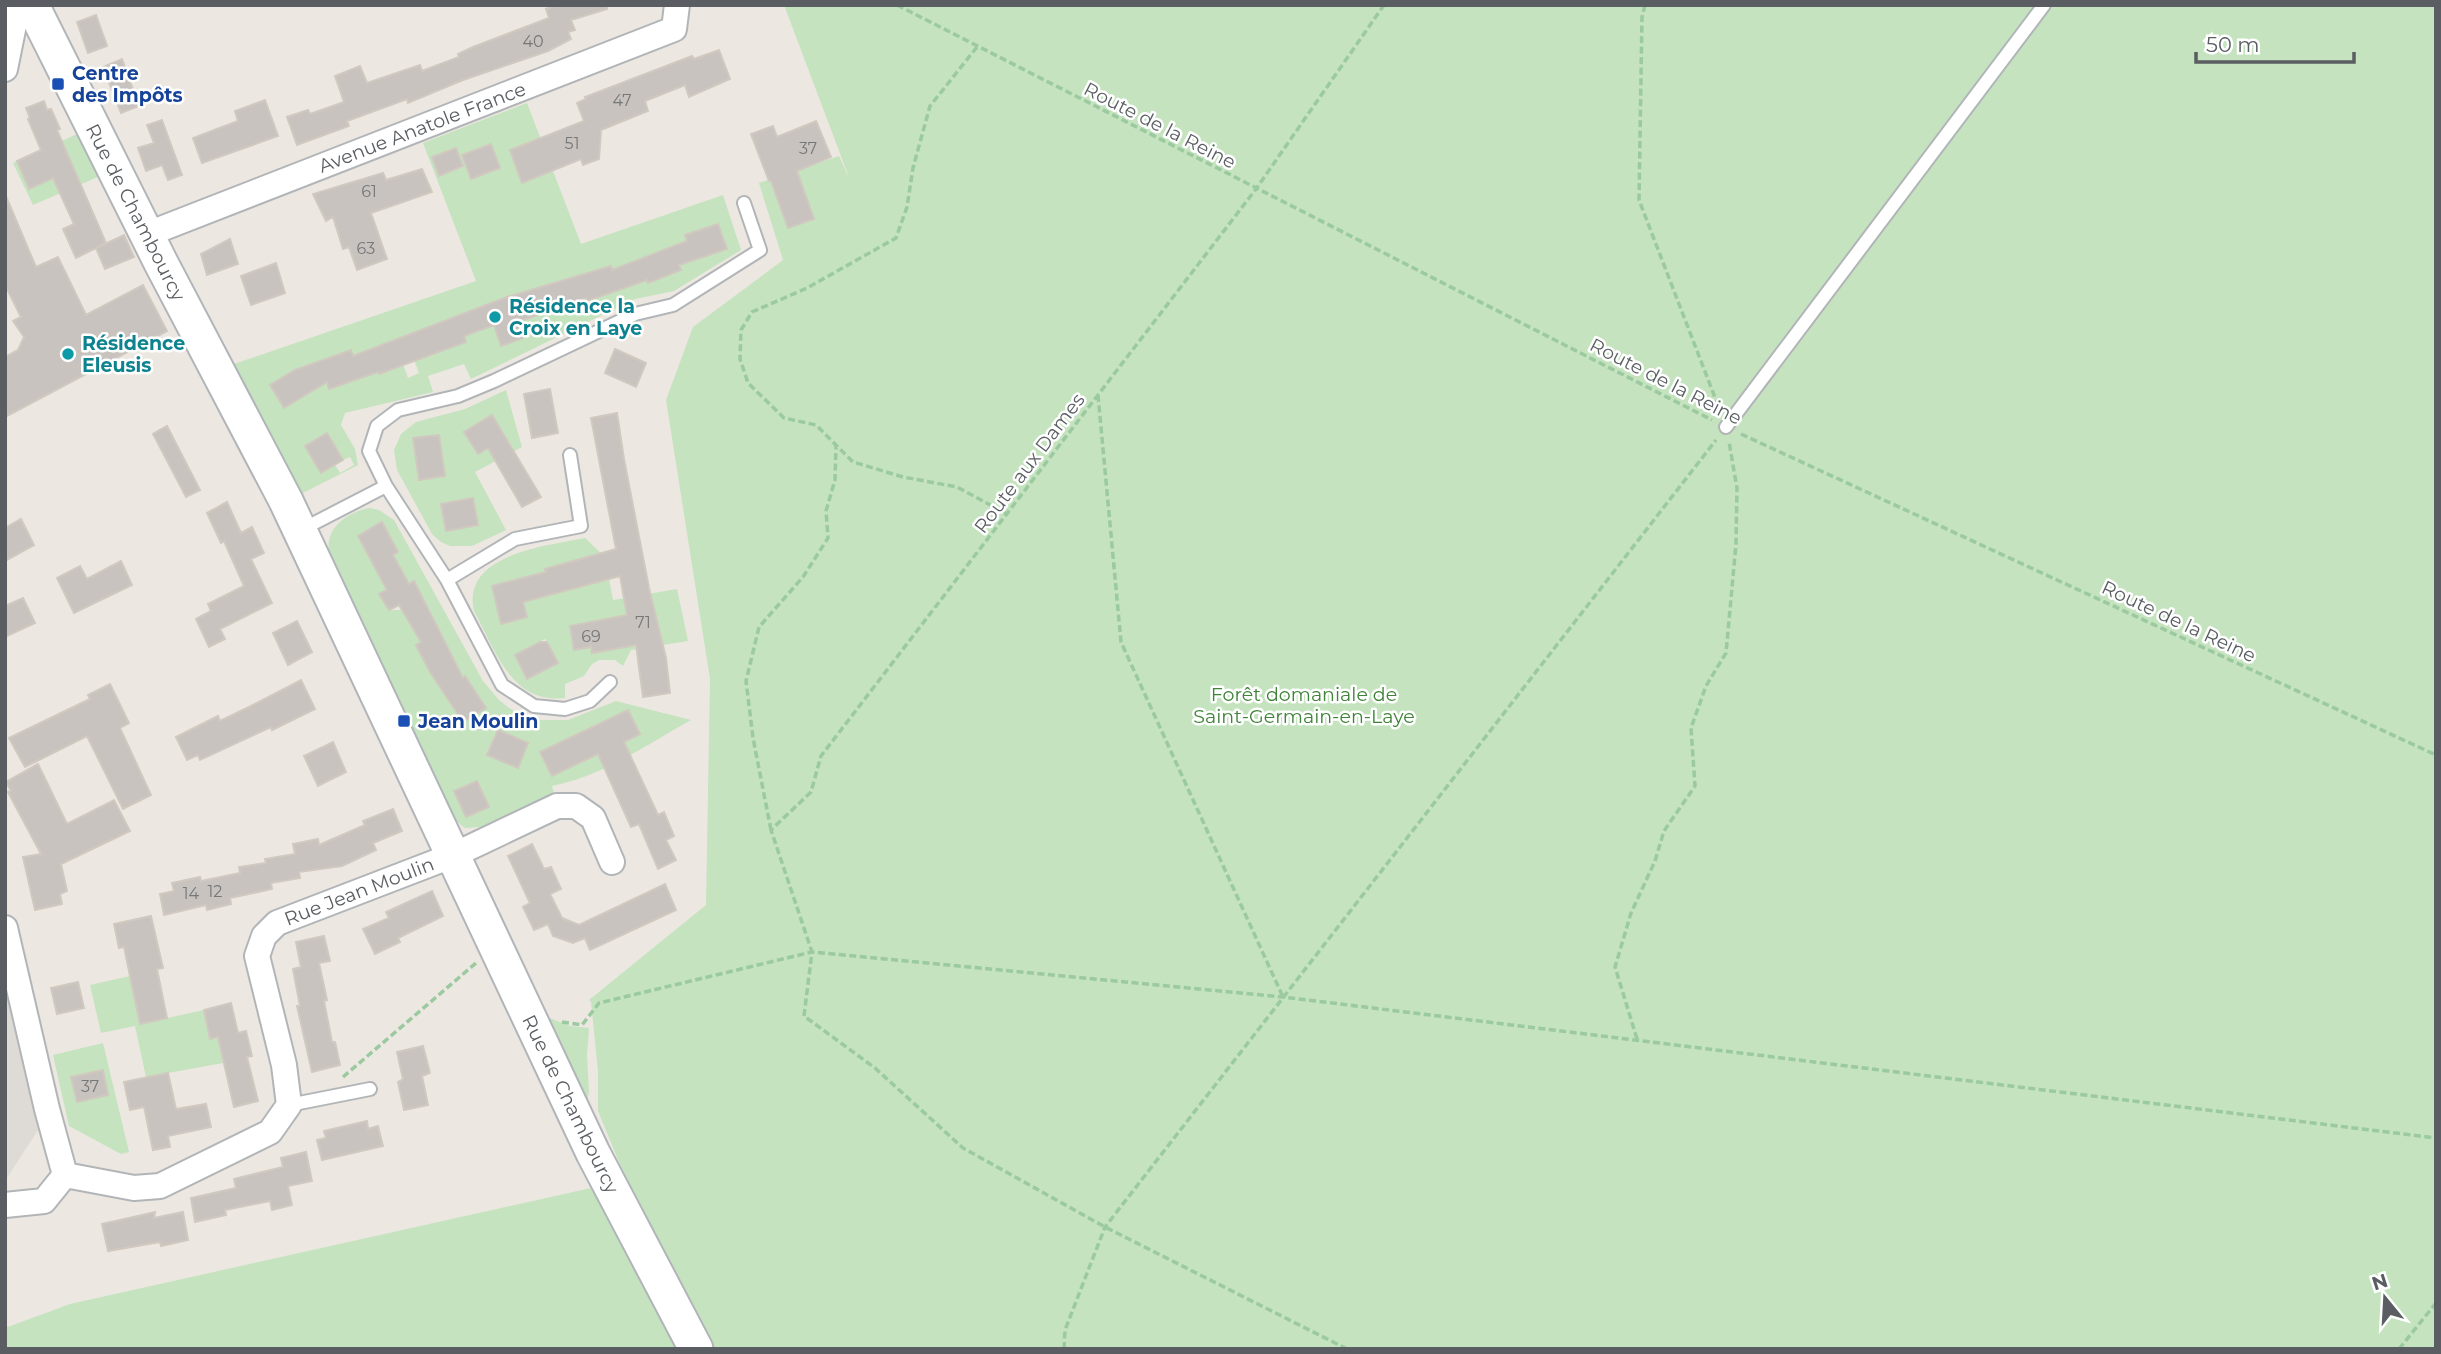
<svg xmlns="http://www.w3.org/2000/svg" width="2441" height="1354" viewBox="0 0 2441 1354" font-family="Montserrat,sans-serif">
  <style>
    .industrial { fill: #dedad6 }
    .green { fill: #c4e3be; fill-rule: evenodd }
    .building { fill: #c8c3bf; stroke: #d1c9c0; stroke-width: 2 }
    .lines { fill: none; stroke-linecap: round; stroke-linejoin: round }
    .lane-casing { stroke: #b2b5b8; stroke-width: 16 }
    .street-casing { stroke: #b2b5b8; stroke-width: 28 }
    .secondary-casing { stroke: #b1b5b9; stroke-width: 37 }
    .path { stroke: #9bc9a0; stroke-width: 3.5; stroke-dasharray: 7 3.5; stroke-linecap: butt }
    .lane { stroke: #fff; stroke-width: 12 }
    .street { stroke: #fff; stroke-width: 24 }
    .secondary { stroke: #fff; stroke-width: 33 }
    .transit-dot { fill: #1a4fb4; stroke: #fff; stroke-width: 2.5 }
    .culture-dot { fill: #0f9aa8; stroke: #fff; stroke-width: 2.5 }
    .labels { text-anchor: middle; stroke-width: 5; stroke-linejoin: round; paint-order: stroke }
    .number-label { font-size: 16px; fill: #767779 }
    .transit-label { font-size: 19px; font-weight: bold; fill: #164399; stroke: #fff; text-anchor: start }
    .street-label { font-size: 19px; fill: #5a5e62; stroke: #fff }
    .culture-label { font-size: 19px; font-weight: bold; fill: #0d838f; stroke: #fff; text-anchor: start }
    .park-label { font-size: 19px; fill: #3f8338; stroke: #fff }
  </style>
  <rect width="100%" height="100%" fill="#ece8e1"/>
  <path class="industrial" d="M5,987L38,1130L5,1181Z"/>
  <path class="green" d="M784,5H2436V1349H713L621,1167L598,1111V1071L591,1002L589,1000L706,905L710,679L666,400L693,327L783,260L759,183L839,156L850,180ZM803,189L814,219L788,228L777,198Z
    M527,103L581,244L723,195L741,250L674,291L635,299L471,379L464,364L428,376L433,392L345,413L341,425L355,449L358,465L301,494L234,364L476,281L423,143ZM532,142L544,174L522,182ZM491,144L500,168L471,179L462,155ZM456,148L463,167L439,176L432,157ZM718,224L726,248L686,235ZM672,247L681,270L648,282L640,259ZM610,266L619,289L579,276ZM561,280L569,304L533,316L524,292ZM507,297L522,338L502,345L494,325L481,330L473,309ZM456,316L466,341L434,353L425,328ZM405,336L419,373L408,378L403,364ZM298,369L312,391L284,408L270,385ZM327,433L343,460L350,457L354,465L340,473L335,465L321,472L306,446Z
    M79,133L100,176L33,205L13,163L17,161L21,170L50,180L70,171L71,161L62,141Z
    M506,390L522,447L475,472L506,530L472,546H450L441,542L432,534L397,470L394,450L401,434L416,422L465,409ZM464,432L505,438L478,454ZM438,435L445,476L419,480L413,438Z
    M370,508L379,510L394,520L483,681L499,700L509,708L522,715L541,720H568L616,701L691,720C646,745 603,776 552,786L554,793L480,827L465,828L455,820L329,552C325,527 348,512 370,508ZM382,523L374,565L358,536ZM405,576L409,584L414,582L430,610L409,621L402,610H389L380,594L389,588L388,585ZM439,632L430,671L416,645ZM443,691L485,708L463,722ZM497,730L528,743L518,767L487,755ZM541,752L592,757L552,776ZM477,781L489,806V807L455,791Z
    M585,538L605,557L613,600L677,589L688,641L631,650L623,666L615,660H599L592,664L584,676L565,684V698C511,704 496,651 474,611C461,554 546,546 585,538ZM588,557L595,583L552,594L545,569ZM517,580L527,617L502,624L492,587ZM607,619L612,649L591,647L574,650L570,626ZM545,639L557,662L527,678L515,655Z
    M130,976L140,1024L204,1010L210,1038L218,1037L223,1063L146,1077L135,1026L101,1033L90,985Z
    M547,1017L570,1026L589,1028L587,1055L589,1092L587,1101Z
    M103,1043L129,1152L121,1154L69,1126L53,1055Z
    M600,1186L680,1349H5V1328L70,1304Z"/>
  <path class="building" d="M558,5H607V9L571,20L575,30L568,32L571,39L548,51L463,80L408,103L407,99L347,121L349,126L297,145L287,117L308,110L310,114L344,102L335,76L360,66L367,83L420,65L422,71L459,57L458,54L473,47L549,18L546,9Z
    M96,15L107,46L88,53L77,22Z
    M719,50L730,79L689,97L685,85L645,101L648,111L601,130L599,159L583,165L581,159L522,183L510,150L584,121L577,103L586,99L585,97L692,56L694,59Z
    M122,59L139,106L121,113L103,67Z
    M265,100L278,136L202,163L193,138L238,121L235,111Z
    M44,101L47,110L51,109L60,129L57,130L106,243L76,258L63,229L74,224L53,178L29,189L17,161L41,150L28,119L30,118L26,108Z
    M162,120L182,175L168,180L162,165L146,171L138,148L154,143L147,125Z
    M816,121L831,157L797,171L814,219L788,228L771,181H769L751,134L773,126L777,137Z
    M491,144L500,168L471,179L462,155Z
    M456,148L463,166L439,176L432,157Z
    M422,169L432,192L371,213L387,259L357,270L349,247L343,249L333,217L326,221L313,194L383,173L386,180Z
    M5,194L36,267L58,257L86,315L143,285L167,331L5,417V357L18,350L24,337L13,321L21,317L5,285Z
    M718,224L727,249L679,265L681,270L648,283L647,280L587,301L586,298L517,322L523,338L501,346L494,325L464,336L466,342L379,374L378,372L329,389L327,382L284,408L270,385L295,370L351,350L353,356L507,297L611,266L612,270L687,241L685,235Z
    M124,235L134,257L105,269L96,248Z
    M230,239L238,264L207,275L201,254Z
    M276,263L285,293L251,305L241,276Z
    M615,349L646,363L636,387L605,373Z
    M550,389L558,433L532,438L524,394Z
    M617,413L624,459L649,588L666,658L670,693L643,697L636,645L592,653L591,647L574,650L570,626L627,615L620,576L523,602L527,617L501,624L492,586L546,572L545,569L616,549L591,418Z
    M492,415L541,497L522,507L488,448L478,454L464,432Z
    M167,426L200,490L186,497L153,434Z
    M327,433L343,460L321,473L305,446Z
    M439,435L445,476L419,480L413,438Z
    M473,498L478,525L446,531L441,504Z
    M227,502L241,533L252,527L264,553L251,559L272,603L220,629L225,639L209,647L196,619L211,611L208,604L244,586L224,541L221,543L207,513Z
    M21,519L34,545L5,561V528Z
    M382,522L398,552L393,555L409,584L414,581L463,678L465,676L486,708L463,722L430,672L416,645L421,642L399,605L389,610L379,594L387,590L358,536Z
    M121,561L132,585L74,613L57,578L80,566L87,579Z
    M23,598L35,623L5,637V606Z
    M297,621L312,652L288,665L273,633Z
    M540,642H547L558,663L527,679L515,655Z
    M301,680L315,709L272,730L271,727L200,760L198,755L187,760L176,737L218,716L220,721L249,707Z
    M110,684L129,723L120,728L151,795L123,809L87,736L25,767L9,738L90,699L88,695Z
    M628,710L640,734L624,742L658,815L664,812L674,836L666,840L676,860L658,869L639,824L631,827L598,754L552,776L540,752Z
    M498,730L528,743L518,768L487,755Z
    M333,742L346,772L318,786L304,756Z
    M38,764L67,824L114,800L130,831L61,864L67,891L60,894L62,904L35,910L23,857L41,854L8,792L11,791L6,782Z
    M477,781L489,807L466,817L454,791Z
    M393,809L402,831L373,843L376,850L342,866L299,872L300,878L271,883L272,889L230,898L231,904L207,910L206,905L164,915L160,894L174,891L172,883L200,877L201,881L240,873L239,867L266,863L265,859L295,854L293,844L318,839L319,845L365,825L363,821Z
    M532,844L544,869L551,867L561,889L550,894L562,918L579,925L665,884L676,910L590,950L585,938L573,943L553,936L548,924L534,930L523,907L530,903L508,856Z
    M432,891L443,916L398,938L400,942L375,954L363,929L389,918L386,912Z
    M151,916L163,968L157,969L167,1018L140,1024L124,947L119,948L114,924Z
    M324,936L330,961L319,963L327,1000L324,1001L332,1042H335L340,1065L312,1072L297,1006H300L293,969L301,967L296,942Z
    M78,982L84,1008L57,1014L51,988Z
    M231,1003L238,1033L246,1031L252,1056L247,1057L258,1101L234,1107L218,1037L210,1039L204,1010Z
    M423,1046L430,1073L422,1076L428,1105L404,1110L398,1082L403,1079L397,1052Z
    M103,1070L108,1095L77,1102L71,1077Z
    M168,1073L176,1109L206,1104L211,1127L168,1136L170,1147L153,1150L144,1107L130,1110L124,1082Z
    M367,1121L368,1129L378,1126L383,1146L322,1160L317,1140L326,1138L324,1131Z
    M306,1152L312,1181L288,1186L292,1205L272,1210L270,1201L225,1210L226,1215L195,1222L191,1198L236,1188L234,1179L283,1167L281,1158Z
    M155,1212L154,1218L183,1212L188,1240L161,1246L160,1242L108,1251L102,1224Z"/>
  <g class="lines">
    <g class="lane-casing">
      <path id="lane" d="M1726,427L2044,5
        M386,486L447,580L502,685L534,706L565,709L590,701L610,682
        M301,530L386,486L369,451L377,426L398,410L458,396L494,381L635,314L673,305L760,250L744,203
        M447,580L515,539L581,526L570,455
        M289,1105L370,1089"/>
    </g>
    <g class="street-casing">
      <path id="street" d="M5,69L18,5
        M148,234L674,29L677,5
        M5,928L47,1109L65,1175
        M65,1175L134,1188L160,1186L270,1132L289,1105L284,1065L257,956L264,936L277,923L454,855L557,806H576L593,818L612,862
        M5,1205L44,1201L65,1175"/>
    </g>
    <g class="secondary-casing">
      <path id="secondary" d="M32,5L161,263L286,501L593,1153L696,1349"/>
    </g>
    <path class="path" d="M897,5L1712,420
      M1645,5L1642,17L1639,200L1719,408
      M977,47L930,106L913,168L907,207L896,238L807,288L752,312L741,330L740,359L748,383L784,418L816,425L853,462L903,477L957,487L1007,514
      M1098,395L1121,642L1283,997
      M1741,434L2436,755
      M771,830L753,738L746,681L759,627L803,577L828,538L826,511L835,480L836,445
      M562,1022L582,1025L599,1003L812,952L1283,997L2436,1138
      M1637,1039L1615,967L1631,913L1655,861L1664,831L1695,786L1691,728L1706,686L1726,653L1736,544L1737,488L1729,442
      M343,1077L476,963
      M1064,1349L1065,1330L1105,1227L1716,440
      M1347,1349L1105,1227L963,1148L875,1068L804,1016L812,952L771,830L811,792L821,756L1256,189L1384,5
      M2399,1349L2436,1303"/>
    <use href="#lane" class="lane"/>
    <use href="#street" class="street"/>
    <use href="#secondary" class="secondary"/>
  </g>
  <g class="transit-dot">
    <rect x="51" y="77" width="14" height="14" rx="3.5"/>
    <rect x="397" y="714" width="14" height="14" rx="3.5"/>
  </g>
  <g class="culture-dot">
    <circle cx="495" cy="317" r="7"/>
    <circle cx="68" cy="354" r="7"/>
  </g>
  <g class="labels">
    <g class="number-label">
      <text x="533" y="47">40</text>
      <text x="622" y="106">47</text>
      <text x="572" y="149">51</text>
      <text x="808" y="154">37</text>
      <text x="369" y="197">61</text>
      <text x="366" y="254">63</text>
      <text x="643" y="628">71</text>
      <text x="591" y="642">69</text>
      <text x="215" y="897">12</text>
      <text x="191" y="899">14</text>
      <text x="90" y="1092">37</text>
    </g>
    <g class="transit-label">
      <text x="72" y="80">Centre<tspan x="72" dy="22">des Impôts</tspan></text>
      <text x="418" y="728">Jean Moulin</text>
    </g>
    <g class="street-label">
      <text transform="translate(1160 125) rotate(27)" y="7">Route de la Reine</text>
      <text transform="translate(422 127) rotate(-21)" y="7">Avenue Anatole France</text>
      <text transform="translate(136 212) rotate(63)" y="7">Rue de Chambourcy</text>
      <text transform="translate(1666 381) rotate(27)" y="7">Route de la Reine</text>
      <text transform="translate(1029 463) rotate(-53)" y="7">Route aux Dames</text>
      <text transform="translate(2179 621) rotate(25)" y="7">Route de la Reine</text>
      <text transform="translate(359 891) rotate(-21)" y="7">Rue Jean Moulin</text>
      <text transform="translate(571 1104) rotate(64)" y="7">Rue de Chambourcy</text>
    </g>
    <g class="culture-label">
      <text x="509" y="313">Résidence la<tspan x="509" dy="22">Croix en Laye</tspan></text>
      <text x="82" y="350">Résidence<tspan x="82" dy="22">Eleusis</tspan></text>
    </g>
    <g class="park-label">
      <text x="1304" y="701">Forêt domaniale de<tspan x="1304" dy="22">Saint-Germain-en-Laye</tspan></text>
    </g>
  </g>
  <rect width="2441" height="1354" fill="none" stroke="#5a5e62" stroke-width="14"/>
  <g transform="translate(2385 1298) rotate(342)" stroke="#ffffff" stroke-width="5" paint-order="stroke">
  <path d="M0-5L12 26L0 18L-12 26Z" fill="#5a5e62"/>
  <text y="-10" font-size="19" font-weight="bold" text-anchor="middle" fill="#5a5e62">N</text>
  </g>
  <path d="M2196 52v10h158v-10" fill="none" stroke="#5a5e62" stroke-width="3.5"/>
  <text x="2206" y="52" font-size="21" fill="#5a5e62" stroke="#ffffff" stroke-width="5" paint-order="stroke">50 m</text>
</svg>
